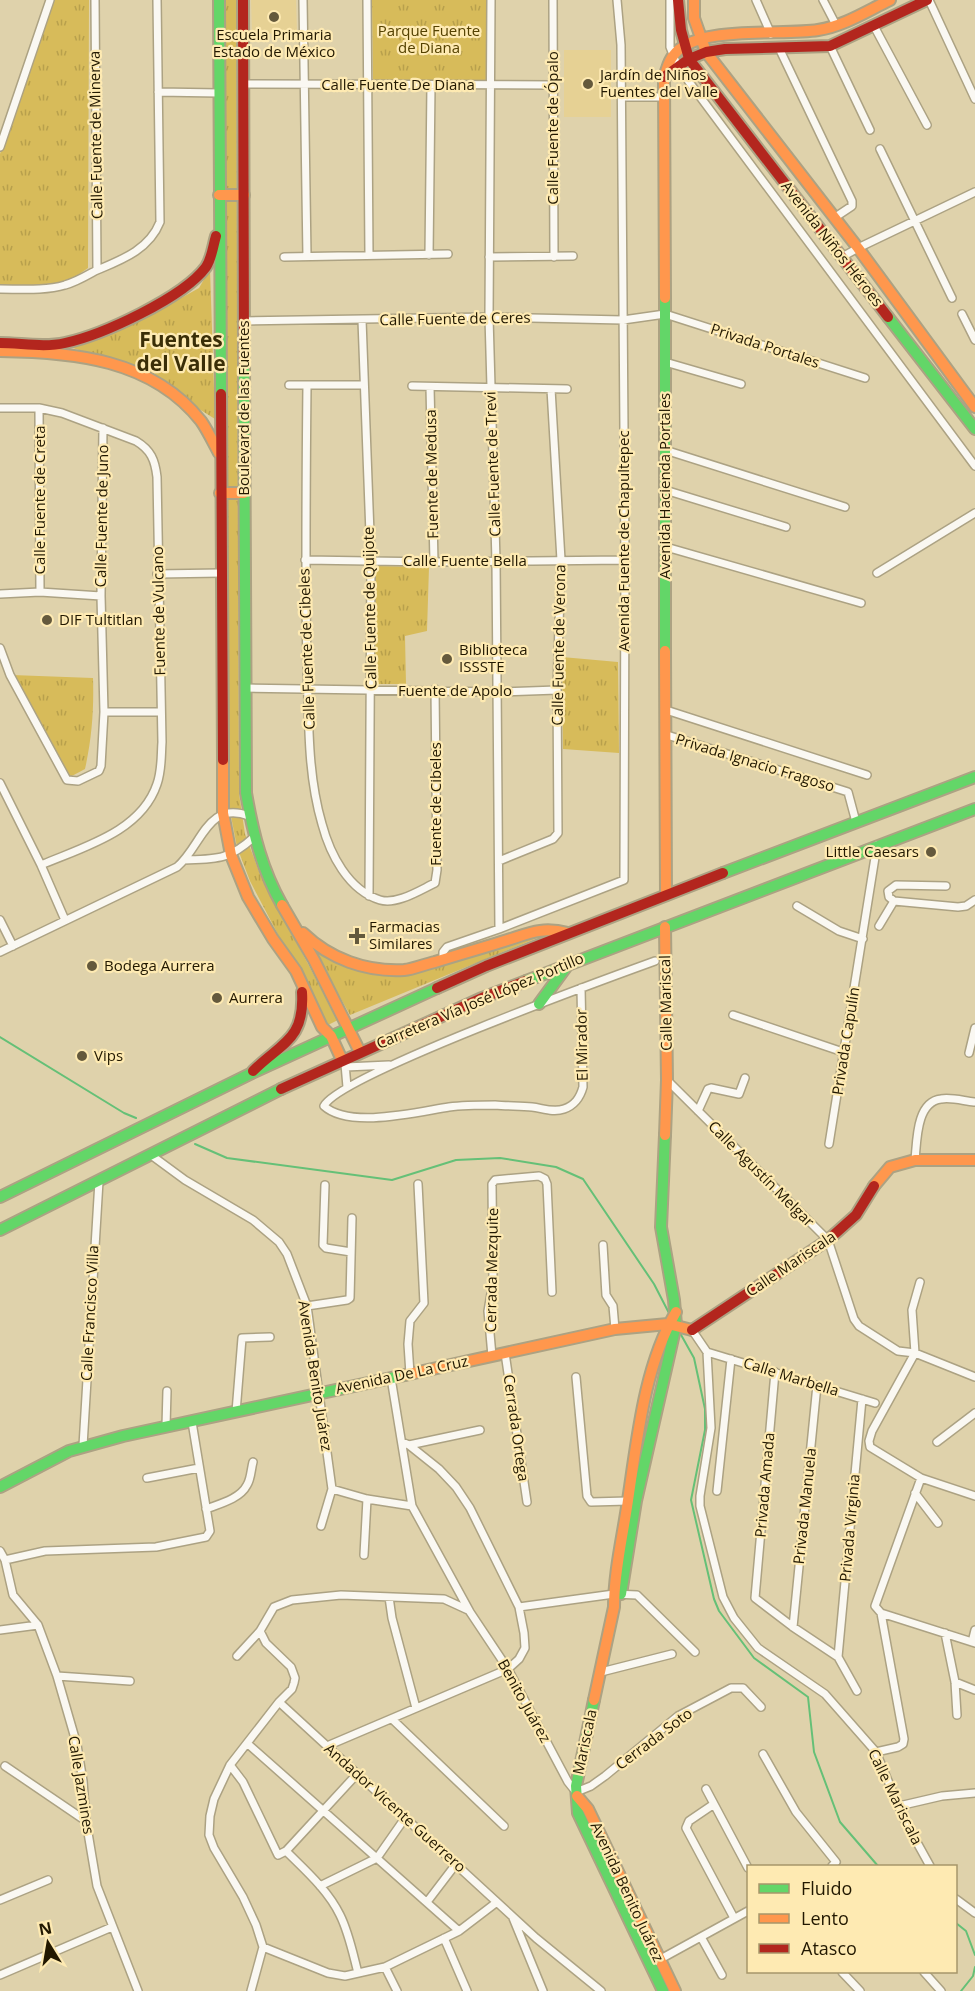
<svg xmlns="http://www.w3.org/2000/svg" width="975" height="1991" viewBox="0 0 975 1991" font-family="'Open Sans',sans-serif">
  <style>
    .built { fill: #e6d194 }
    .grass { fill: url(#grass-tufts) }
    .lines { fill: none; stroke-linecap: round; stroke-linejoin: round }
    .stream { stroke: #65c077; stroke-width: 2 }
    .street-casing { stroke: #aca283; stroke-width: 10 }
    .fast-casing { stroke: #aca283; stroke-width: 14 }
    .slow-casing { stroke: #aca283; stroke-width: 14 }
    .jam-casing { stroke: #aca283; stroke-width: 14 }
    .street { stroke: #faf8f2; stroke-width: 7 }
    .fast { stroke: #63d668; stroke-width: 10 }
    .slow { stroke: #ff974d; stroke-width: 10 }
    .jam { stroke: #b3261e; stroke-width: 10 }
    .poi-dot { fill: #64593c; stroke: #feeab2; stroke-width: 2 }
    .labels { text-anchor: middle; stroke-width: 4.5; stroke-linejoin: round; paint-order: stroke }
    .park-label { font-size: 15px; fill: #544100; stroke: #feeab2 }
    .poi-label { font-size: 15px; fill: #221800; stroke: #feeab2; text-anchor: start }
    .street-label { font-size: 15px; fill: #221800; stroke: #feeab2 }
    .district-label { font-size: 21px; font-weight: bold; fill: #3a2e07; stroke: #feeab2 }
  </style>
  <defs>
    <pattern id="grass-tufts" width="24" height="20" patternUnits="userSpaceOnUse" patternTransform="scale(1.5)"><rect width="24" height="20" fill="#d7bb5a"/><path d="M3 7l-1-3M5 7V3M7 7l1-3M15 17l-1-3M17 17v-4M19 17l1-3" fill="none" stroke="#b8a04c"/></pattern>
  </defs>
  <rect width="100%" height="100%" fill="#dfd2ab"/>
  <path class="built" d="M251,0H296L297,33L252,34Z
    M564,50H611V117H564Z"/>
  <path class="grass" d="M51,0H89L88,268L65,284L0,286V154Z
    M224,0H236L239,794L245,834L260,874L338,1020L326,1026L250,881L237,847L228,801Z
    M372,0H486V80H373Z
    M210,269L215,419L135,369L70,347L112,334L151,315L199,288Z
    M375,566L429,567L427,631L405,636L406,684H375Z
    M562,657L618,662L619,753L563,749Z
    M12,675L93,678C94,709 92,738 85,769L70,777Z
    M537,938L350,1015L314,951L352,966L443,964L519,940Z"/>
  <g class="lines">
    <path class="stream" d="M0,1037L124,1113L136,1118
      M195,1144L227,1158L392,1180L456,1160L500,1158L556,1167L583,1179L654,1284L670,1315
      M680,1333L694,1358L705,1409V1430L691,1500L714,1599L719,1611L754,1658L808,1697L814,1752L840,1822L878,1866
      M956,1923L966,1931L975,1955
      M961,1991L973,1976L975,1967"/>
    <g class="street-casing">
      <path id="street" d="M95,0L97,270
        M303,0L307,256
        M367,0L369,255
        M491,0L489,317L496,561L499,929
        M553,0L554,257
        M670,0V47L678,67L975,466
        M756,0L771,34
        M823,0L836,25
        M929,0L975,99
        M874,26L927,125
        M830,46L870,130
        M779,48L852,201V206L834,218
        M244,84L553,85
        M158,92L219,93
        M622,97H664
        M0,147L50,0
        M880,149L952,298
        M429,255L431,85
        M284,257L448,254
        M489,257L573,256
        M842,257L858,248L975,192
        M0,289C21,289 45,291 65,285C76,282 86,276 95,271C121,260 149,250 160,222L157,0
        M962,314L975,340
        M362,320L371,561L369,896
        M244,321L489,317L623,320L665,314L865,378
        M665,362L741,384
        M289,385H364
        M307,385C306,479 305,572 307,666C309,719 307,773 322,824C330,854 348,890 380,900C397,905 420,890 435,883L437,870L435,689
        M412,386L567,389
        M430,387L434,562
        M0,408H39L62,413L136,441C151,450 155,460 157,477L162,742C161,756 162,770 157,784C141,832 83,847 41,865
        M39,408L40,592
        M665,450L845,507
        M665,490L786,527
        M666,547L861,603
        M305,560L434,562L625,560
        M877,573L975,513
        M157,574L221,573
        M0,594L40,592L101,596
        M0,648L10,675L67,780L78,781L99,771L101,766L104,712L101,596L103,428
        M245,688L497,692L557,690
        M666,710L867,775
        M104,712H161
        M667,735L848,792L856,822
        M0,783L41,865L65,920
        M184,860C217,859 229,860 254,837
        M499,861L553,839L558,833L557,690L561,560L551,389
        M946,886L896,885L888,891L889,897L894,901L958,907L966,906L975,900
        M797,906L839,931L863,939
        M0,920L13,946
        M879,926L894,901
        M0,952L177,867C202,846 207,800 249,816
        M443,959V952L447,947L499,929L624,880L625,560L621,45L617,0
        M581,988L583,1087C580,1098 575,1105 564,1109C553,1113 542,1108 532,1107C520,1106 507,1106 495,1105C480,1105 464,1105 449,1107C417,1112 349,1129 324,1106C338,1076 608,978 655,961
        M733,1015L843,1052
        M969,1053L975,1028
        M345,1064L347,1087
        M346,1067L389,1065
        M667,1080L828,1240L854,1319L859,1326L898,1351L915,1353L975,1377
        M698,1111L708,1089L711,1088L739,1094L745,1078
        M829,1144L877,845
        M151,1155L185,1180L253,1220L279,1242L287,1254L307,1306L332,1489L321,1526
        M915,1160C917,1141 916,1102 941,1099C951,1097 964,1101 974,1102
        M325,1185L323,1245L326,1248L351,1252
        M603,1245L606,1295L613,1306L615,1329
        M307,1306L347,1300L350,1298L352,1218
        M692,1330L707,1352L711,1428L700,1496V1506L723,1597L734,1618L758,1648L825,1694L876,1752L904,1819L930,1866
        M707,1352L875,1403
        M505,1353L527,1502
        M915,1353L872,1431L869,1441L870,1447L921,1478L975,1496
        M915,1353L912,1310L920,1282
        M492,1356L488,1311L493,1282L492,1184L495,1180L539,1176L545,1179L547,1184L552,1292
        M775,1372L755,1598L793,1627L838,1657
        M410,1374L408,1344L410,1321L424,1303L418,1184
        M576,1377L587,1496L591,1502L628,1501
        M391,1378L412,1506L470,1612L508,1669L568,1782L576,1792L591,1786L605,1776L678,1716L731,1688H743L761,1707
        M236,1412L242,1338L270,1337
        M166,1426L167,1391
        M937,1442L975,1413
        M409,1445L480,1430
        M83,1446L99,1181
        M147,1478L199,1468
        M921,1478L875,1606L881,1613L975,1643
        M332,1489L367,1499L412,1506
        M717,1491L731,1359
        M915,1493L938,1523
        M206,1509C219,1504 240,1499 247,1485C251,1479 251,1469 253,1462
        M0,1551L5,1560L13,1595L38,1625L57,1676L77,1745L83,1781L86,1821L97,1886L138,1991
        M364,1555L367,1499
        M5,1560L45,1551L156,1547L206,1537L210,1531L192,1422
        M389,1597L392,1618L416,1708
        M519,1607L614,1594L637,1595L695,1652
        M793,1627L817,1385
        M0,1630L38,1625
        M945,1633L955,1682L957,1715
        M972,1642L975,1630
        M237,1656L260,1631L274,1607L292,1600L341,1595L444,1599L468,1610
        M601,1672L672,1654
        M57,1676L130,1681
        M955,1682L975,1690
        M857,1691L838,1657L862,1399
        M279,1702L536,1938L601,1991
        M392,1719L504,1826
        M248,1744L459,1931
        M327,1746L508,1669L519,1659L525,1648L524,1633L519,1607L470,1508L456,1487L439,1469L409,1445L402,1442
        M876,1752L898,1747L903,1744L904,1739L881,1613
        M763,1754L796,1812L836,1862L832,1866
        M230,1765L243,1782L278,1855L286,1851L357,1774
        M5,1766L86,1821
        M706,1789L748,1868
        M714,1804L689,1821L686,1828L734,1918
        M899,1806L942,1796L975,1793
        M286,1851C305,1870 328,1890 340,1915C349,1933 353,1954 358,1973
        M320,1886L377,1858L405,1818
        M956,1899L975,1913
        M0,1900L48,1880
        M427,1902L456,1864
        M513,1918L543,1991
        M701,1937L722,1975
        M444,1938L467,1991
        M263,1947L328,1973L345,1976L385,1967L459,1931L497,1902
        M657,1961L748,1911
        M385,1967L397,1991
        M842,1972L860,1991
        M924,1972L941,1991
        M0,1975L112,1927
        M251,1991L263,1947L256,1925L243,1897L214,1848L209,1835L210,1816L214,1799L230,1765L279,1702L292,1689L294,1683L295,1678L291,1667L266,1643L260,1631"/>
    </g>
    <g class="fast-casing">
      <path id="fast" d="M219,0L221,394
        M665,298V651
        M888,317L975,429
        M244,362L246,793C253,833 262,870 282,905
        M723,873L975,777
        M526,981L975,809
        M539,1004L569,963
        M0,1197L252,1073L437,988
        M0,1230L281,1089
        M0,1487L69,1451L123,1436L405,1375
        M621,1594L636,1501L676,1325L674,1300L661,1227L665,1135
        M594,1700L576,1786L578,1813L663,1991"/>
    </g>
    <g class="slow-casing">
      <path id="slow" d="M694,0V18L706,52L858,248L975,407
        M219,195H244
        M665,298L664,77C667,70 668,62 673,56C695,24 782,36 818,30C844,26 867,11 890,0
        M0,351C73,352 152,359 201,421C208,431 213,442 219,453
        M220,493H244
        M665,651L666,895
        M223,760V813L231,855L248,897L273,939L296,971L322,1027L331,1036L342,1060
        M282,905L314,960L360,1052
        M303,933C330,959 366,972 404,970C414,969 425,964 435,962C457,955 479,949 501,942C528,934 540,926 568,933
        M665,1135L667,1080L665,927
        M874,1186L890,1167L915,1160H975
        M405,1375L615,1329L668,1324L692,1330
        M594,1700L614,1607C614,1574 622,1540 627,1507C637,1443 643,1368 676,1312
        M577,1796L588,1809L675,1991"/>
    </g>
    <g class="jam-casing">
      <path id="jam" d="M243,0L244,362
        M678,0L681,30L689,59L888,317
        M664,77L689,59L706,52L725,49L830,46L927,0
        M0,343C21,343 44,348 65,343C102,335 183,298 206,267C212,258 213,246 216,236
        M221,394L223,760
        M437,988L486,966L723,873
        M253,1071C281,1043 305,1040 302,992
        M281,1089L482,998L526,981
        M692,1330L828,1240L856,1215L874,1186"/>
    </g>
    <use href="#street" class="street"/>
    <use href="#fast" class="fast"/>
    <use href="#slow" class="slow"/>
    <use href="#jam" class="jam"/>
  </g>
  <g class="poi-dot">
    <circle cx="274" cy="17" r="6"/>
    <circle cx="588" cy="84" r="6"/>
    <circle cx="47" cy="620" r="6"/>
    <circle cx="447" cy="659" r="6"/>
    <circle cx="931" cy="852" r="6"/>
    <path d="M354 927h6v6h6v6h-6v6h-6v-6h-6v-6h6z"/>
    <circle cx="92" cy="966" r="6"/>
    <circle cx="217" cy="998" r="6"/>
    <circle cx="82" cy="1056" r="6"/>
  </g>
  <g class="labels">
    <g class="park-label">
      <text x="429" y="36">Parque Fuente<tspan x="429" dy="17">de Diana</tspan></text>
    </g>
    <g class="poi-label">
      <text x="274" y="40" text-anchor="middle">Escuela Primaria<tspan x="274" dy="17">Estado de México</tspan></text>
      <text x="600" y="80">Jardín de Niños<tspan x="600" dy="17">Fuentes del Valle</tspan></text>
      <text x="59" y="625">DIF Tultitlan</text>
      <text x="459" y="655">Biblioteca<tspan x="459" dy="17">ISSSTE</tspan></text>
      <text x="919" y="857" text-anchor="end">Little Caesars</text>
      <text x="369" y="932">Farmacias<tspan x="369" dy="17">Similares</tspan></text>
      <text x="104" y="971">Bodega Aurrera</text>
      <text x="229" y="1003">Aurrera</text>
      <text x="94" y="1061">Vips</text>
    </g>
    <g class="street-label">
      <text x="398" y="90">Calle Fuente De Diana</text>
      <text transform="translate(553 128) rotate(-90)" y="5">Calle Fuente de Ópalo</text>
      <text transform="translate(96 135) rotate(-91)" y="5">Calle Fuente de Minerva</text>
      <text transform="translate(832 244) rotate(52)" y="5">Avenida Niños Héroes</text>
      <text transform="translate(455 319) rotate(-1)" y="5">Calle Fuente de Ceres</text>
      <text transform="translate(765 346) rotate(18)" y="5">Privada Portales</text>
      <text transform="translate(244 408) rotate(-90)" y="5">Boulevard de las Fuentes</text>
      <text transform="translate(493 464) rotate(-92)" y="5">Calle Fuente de Trevi</text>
      <text transform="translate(432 474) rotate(-91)" y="5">Fuente de Medusa</text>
      <text transform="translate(665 486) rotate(-90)" y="5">Avenida Hacienda Portales</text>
      <text transform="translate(40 500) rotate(-90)" y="5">Calle Fuente de Creta</text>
      <text transform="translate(102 516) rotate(-89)" y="5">Calle Fuente de Juno</text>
      <text transform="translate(624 541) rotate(-90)" y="5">Avenida Fuente de Chapultepec</text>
      <text x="465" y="566">Calle Fuente Bella</text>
      <text transform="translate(370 608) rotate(-91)" y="5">Calle Fuente de Quijote</text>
      <text transform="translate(159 611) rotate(-91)" y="5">Fuente de Vulcano</text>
      <text transform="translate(559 645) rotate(-89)" y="5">Calle Fuente de Verona</text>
      <text transform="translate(307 649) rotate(-92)" y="5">Calle Fuente de Cibeles</text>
      <text x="455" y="696">Fuente de Apolo</text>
      <text transform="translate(755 763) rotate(17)" y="5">Privada Ignacio Fragoso</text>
      <text transform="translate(436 804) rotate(-90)" y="5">Fuente de Cibeles</text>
      <text transform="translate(480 1001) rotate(-23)" y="5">Carretera Vía José López Portillo</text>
      <text transform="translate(666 1003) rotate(-91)" y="5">Calle Mariscal</text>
      <text transform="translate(846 1041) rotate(-81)" y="5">Privada Capulín</text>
      <text transform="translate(582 1045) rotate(-91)" y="5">El Mirador</text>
      <text transform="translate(761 1174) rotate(45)" y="5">Calle Agustín Melgar</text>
      <text transform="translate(791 1264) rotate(-34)" y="5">Calle Mariscala</text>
      <text transform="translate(492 1270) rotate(-89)" y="5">Cerrada Mezquite</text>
      <text transform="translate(90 1313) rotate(-87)" y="5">Calle Francisco Villa</text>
      <text transform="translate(402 1375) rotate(-12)" y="5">Avenida De La Cruz</text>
      <text transform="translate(315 1376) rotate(81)" y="5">Avenida Benito Juárez</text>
      <text transform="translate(791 1377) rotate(17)" y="5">Calle Marbella</text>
      <text transform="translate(516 1428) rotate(82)" y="5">Cerrada Ortega</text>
      <text transform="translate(765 1485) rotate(-85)" y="5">Privada Amada</text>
      <text transform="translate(805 1506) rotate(-84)" y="5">Privada Manuela</text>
      <text transform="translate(850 1528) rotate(-85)" y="5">Privada Virginia</text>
      <text transform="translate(524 1701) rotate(61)" y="5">Benito Juárez</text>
      <text transform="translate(654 1739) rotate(-37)" y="5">Cerrada Soto</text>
      <text transform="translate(585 1742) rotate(-78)" y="5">Mariscala</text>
      <text transform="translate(81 1785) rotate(81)" y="5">Calle Jazmines</text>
      <text transform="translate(895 1797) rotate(64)" y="5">Calle Mariscala</text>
      <text transform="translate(395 1808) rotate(42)" y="5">Andador Vicente Guerrero</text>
      <text transform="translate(627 1892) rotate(65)" y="5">Avenida Benito Juárez</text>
    </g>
    <g class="district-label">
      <text x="181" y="347">Fuentes<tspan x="181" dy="24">del Valle</tspan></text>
    </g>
  </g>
  <rect x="747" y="1865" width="210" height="108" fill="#feeab2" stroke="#a6966b" stroke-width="1.5"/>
  <rect x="759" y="1884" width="30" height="9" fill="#63d668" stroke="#a6966b" stroke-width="1.5"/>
  <text x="801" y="1895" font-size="18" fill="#221800">Fluido</text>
  <rect x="759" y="1914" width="30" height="9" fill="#ff974d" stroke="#a6966b" stroke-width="1.5"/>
  <text x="801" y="1925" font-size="18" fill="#221800">Lento</text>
  <rect x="759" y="1944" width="30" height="9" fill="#b3261e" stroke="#a6966b" stroke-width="1.5"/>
  <text x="801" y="1955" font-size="18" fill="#221800">Atasco</text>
  <g transform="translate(48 1943) rotate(349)" stroke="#feeab2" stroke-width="4.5" paint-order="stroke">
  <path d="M0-4.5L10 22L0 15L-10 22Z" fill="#221800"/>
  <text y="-9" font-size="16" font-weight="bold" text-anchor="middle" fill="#221800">N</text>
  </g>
</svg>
